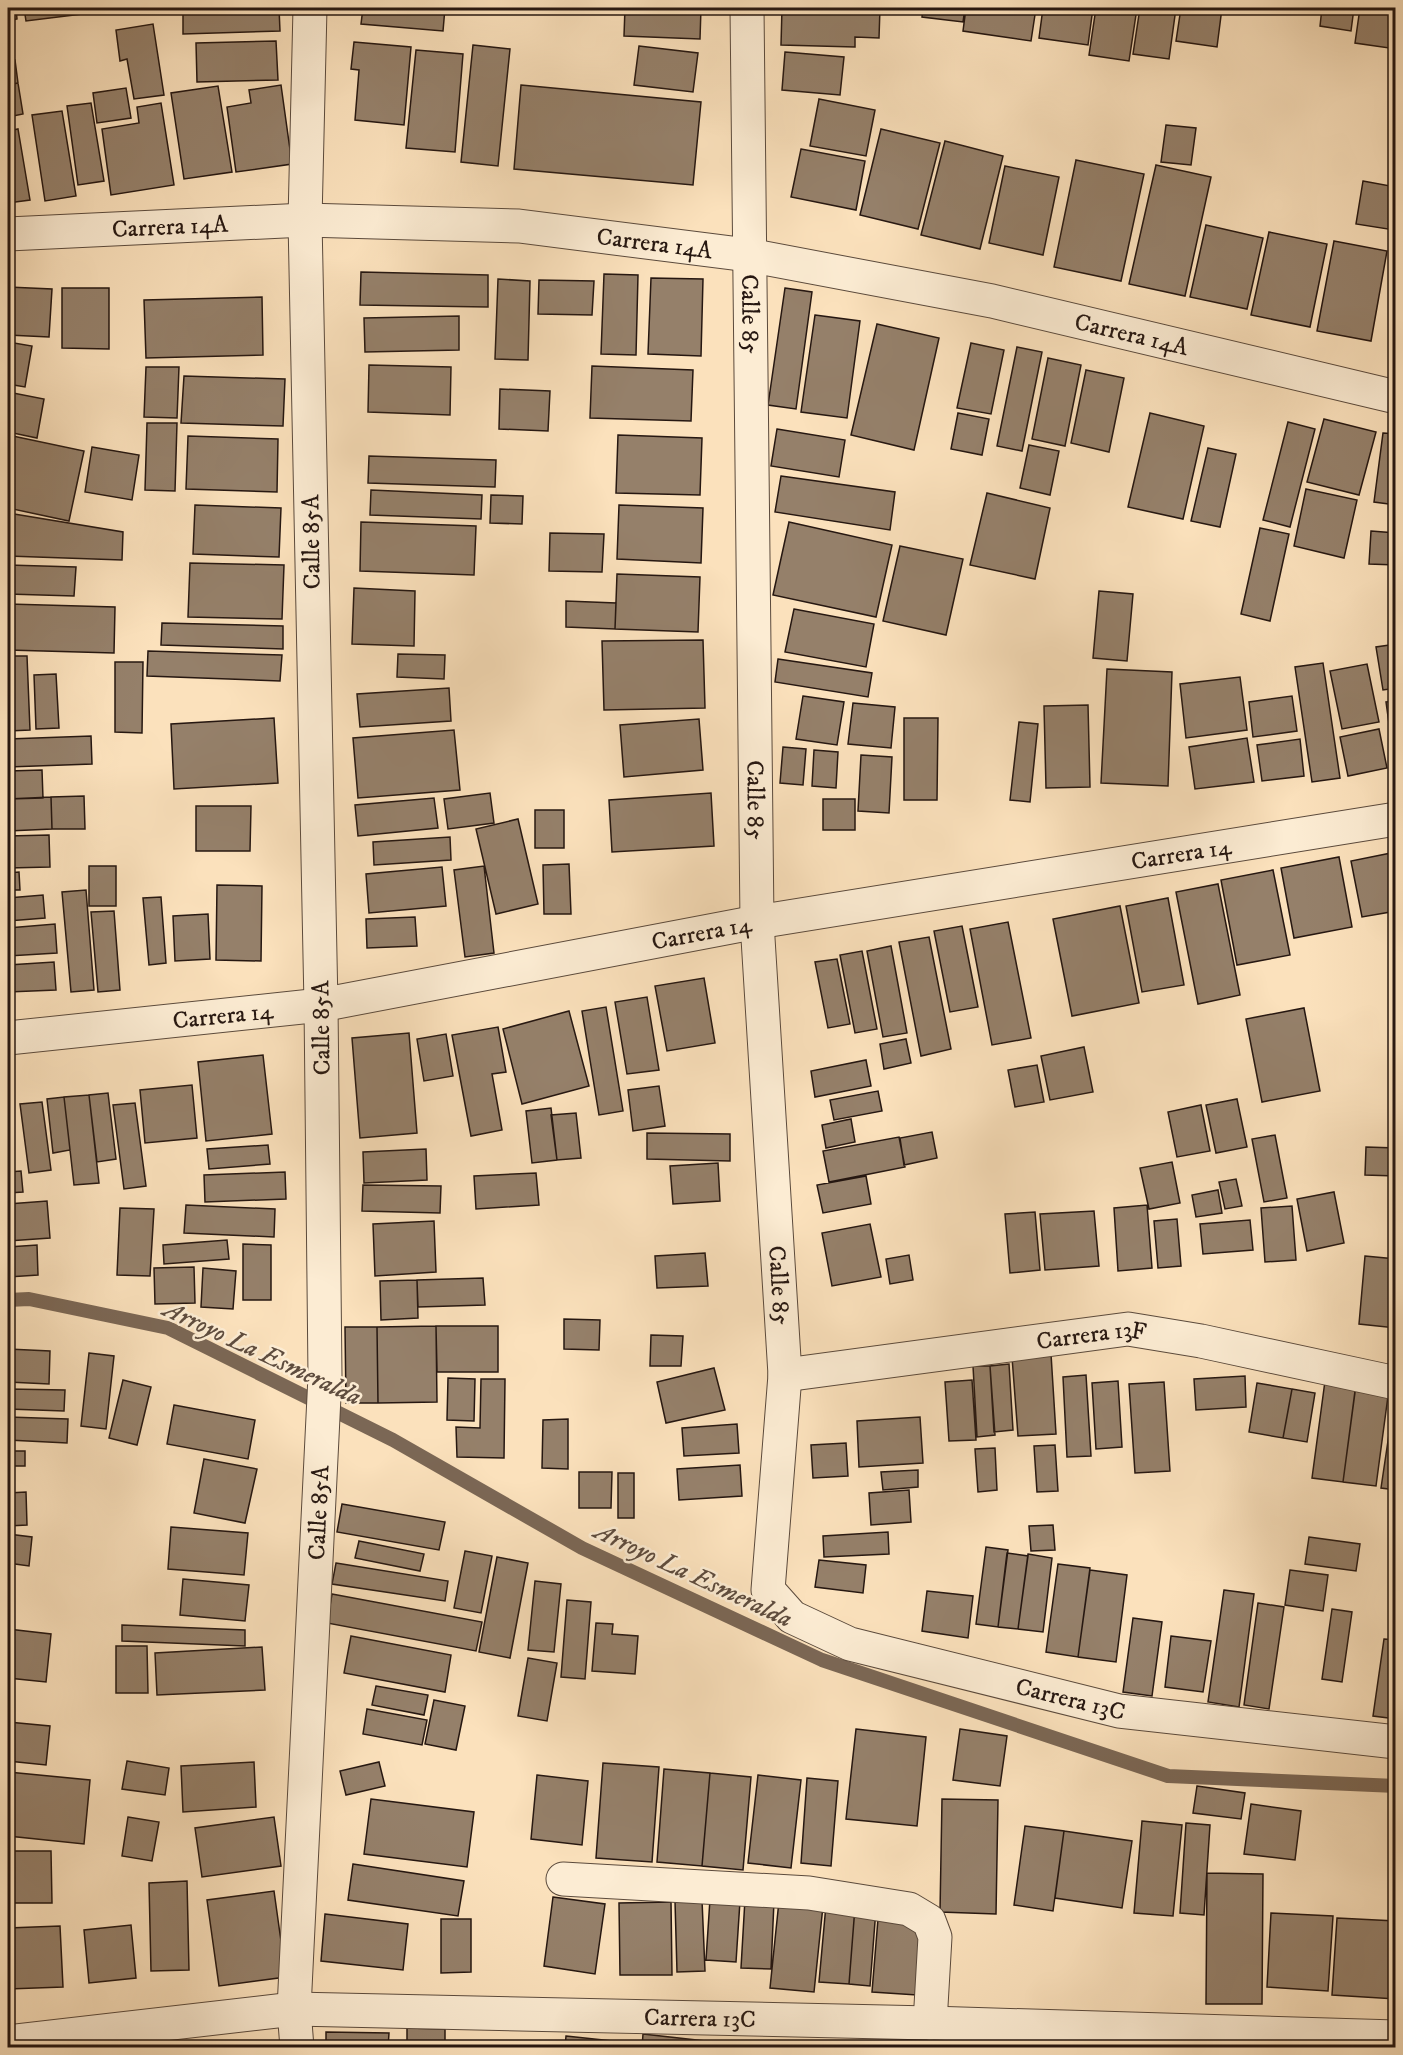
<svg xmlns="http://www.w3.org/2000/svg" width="1403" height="2055" viewBox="0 0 1403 2055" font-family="'IM FELL DW Pica',serif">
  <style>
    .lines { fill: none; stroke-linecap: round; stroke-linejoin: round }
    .stream { stroke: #7b6755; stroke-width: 14 }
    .building { fill: #95806a; stroke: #261711; stroke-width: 1.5 }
    .street-casing { stroke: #5b4a3c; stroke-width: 35 }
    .street { stroke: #fcecd3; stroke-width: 33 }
    .labels { text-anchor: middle; stroke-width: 5; stroke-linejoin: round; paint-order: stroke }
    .street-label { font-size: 24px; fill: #261711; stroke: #fcecd3 }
    .water-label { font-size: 26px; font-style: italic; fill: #5e4c3e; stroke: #fcecd3 }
  </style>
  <rect width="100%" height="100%" fill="#fbe1bc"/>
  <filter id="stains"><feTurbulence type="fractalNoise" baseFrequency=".00333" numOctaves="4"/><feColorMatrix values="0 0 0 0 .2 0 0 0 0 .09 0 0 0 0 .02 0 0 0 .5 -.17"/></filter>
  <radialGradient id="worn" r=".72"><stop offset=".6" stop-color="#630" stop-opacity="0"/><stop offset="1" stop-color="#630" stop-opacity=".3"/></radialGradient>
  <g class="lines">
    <path class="stream" d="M8,1300L29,1299L168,1328L393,1440L582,1548L822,1660L1168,1776L1396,1786"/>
  </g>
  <path class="building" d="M8,8H16L17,19L8,21Z
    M24,8H97L98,12L26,21Z
    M183,8H279L280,31L183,34Z
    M363,8H445L443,31L361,24Z
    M625,8H701L700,39L624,36Z
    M782,8H880L879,38L855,37V47L781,45Z
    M923,8H965L963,22L922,17Z
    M966,8H1036L1031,41L963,31Z
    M1043,8H1093L1088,45L1039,38Z
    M1096,8H1137L1129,61L1089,55Z
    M1140,8H1176L1169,59L1133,54Z
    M1181,8H1222L1217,47L1176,41Z
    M1291,8H1321L1320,14L1291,10Z
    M1322,8H1354L1351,31L1320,26Z
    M1360,8H1396V49L1355,43Z
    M153,24L164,95L134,99L127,59L120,61L116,30Z
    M276,41L278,80L197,82L196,43Z
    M354,42L411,47L404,125L355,120L359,70L351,69Z
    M473,45L510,49L498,166L461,162Z
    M639,46L698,53L693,92L634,85Z
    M416,50L463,54L455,152L406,148Z
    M785,52L844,57L840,95L782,90Z
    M15,60L18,83L8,85V61Z
    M18,83L23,114L8,117V85Z
    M281,85L292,164L236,172L227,107L251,103L249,90Z
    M521,85L701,102L693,185L514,169Z
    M218,86L232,172L184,179L171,93Z
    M126,88L131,118L97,123L93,93Z
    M819,99L875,110L866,156L810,146Z
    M91,103L104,181L78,185L67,106Z
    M161,103L174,185L111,195L102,129L139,123L137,107Z
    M62,111L76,196L45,201L32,115Z
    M1166,125L1196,128L1191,165L1161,162Z
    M18,129L30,200L8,203V131Z
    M881,129L940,143L918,229L860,215Z
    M945,141L1003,156L980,249L921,235Z
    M801,149L865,161L856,210L791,197Z
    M1076,160L1144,174L1121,281L1054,267Z
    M1156,165L1211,177L1185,296L1129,284Z
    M1005,166L1059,177L1043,255L989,243Z
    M1363,181L1396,187L1394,230L1356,224Z
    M1206,225L1263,238L1247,309L1190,297Z
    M1269,232L1327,244L1310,327L1251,315Z
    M1334,241L1387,251L1371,341L1317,331Z
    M361,272L488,275V307L360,305Z
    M604,274L638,275L636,355L601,354Z
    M651,278L703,279L701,356L648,354Z
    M498,279L530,281L528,360L495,359Z
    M539,280L594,281L592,315L538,314Z
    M8,287L52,289L49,337L8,335Z
    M62,288H109V349L62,348Z
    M785,288L812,292L796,409L768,405Z
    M1396,296V327L1390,326Z
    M262,297L263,355L146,358L144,300Z
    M815,315L860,321L847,418L801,412Z
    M459,316V350L365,352L364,318Z
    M877,324L939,338L914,450L851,435Z
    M8,342L32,346L25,387L8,384Z
    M971,343L1004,350L991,414L957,408Z
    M1017,347L1042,352L1022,451L997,446Z
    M1048,358L1081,365L1065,446L1032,439Z
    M369,365L451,367L450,415L368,412Z
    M592,366L693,370L691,421L590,418Z
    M146,367H179L177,418L144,417Z
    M1086,370L1124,378L1109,452L1071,443Z
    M184,376L285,379L283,426L181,423Z
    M500,389L550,391L548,431L499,429Z
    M8,392L44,399L37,438L8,432Z
    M958,413L989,419L982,455L951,449Z
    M1150,413L1204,426L1183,519L1128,507Z
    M1324,419L1376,432L1359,495L1307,482Z
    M1288,422L1315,429L1290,527L1263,520Z
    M147,423H177L175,491L145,490Z
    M777,429L845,440L839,477L771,466Z
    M1383,433L1396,434V505L1374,502Z
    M8,435L84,451L69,521L8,508Z
    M618,435L702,438L700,495L616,493Z
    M188,436L278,439L277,492L186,489Z
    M1029,445L1059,451L1050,495L1020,488Z
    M92,447L139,455L132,500L85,492Z
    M1208,448L1236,454L1220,527L1191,521Z
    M369,456L496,460L495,487L368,483Z
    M781,476L895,492L890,530L775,512Z
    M1306,489L1357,500L1344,558L1294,546Z
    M371,490L482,495L481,519L370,515Z
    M987,493L1050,508L1035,579L970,565Z
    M491,495L523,496L522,524L490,523Z
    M195,505L281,508L279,557L193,554Z
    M619,505L703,508L701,563L617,559Z
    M8,513L123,532L122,560L8,556Z
    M361,522L476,526L474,575L360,571Z
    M789,522L892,545L876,617L773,595Z
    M1260,528L1289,534L1270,621L1241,614Z
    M1371,531L1396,533V565L1369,564Z
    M550,533L604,534L602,572L549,571Z
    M900,546L963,559L946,635L883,621Z
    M190,563L284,565L282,619L188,617Z
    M8,565L76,567L74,596L8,594Z
    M617,574L700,577L698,632L615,629Z
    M354,588L415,591L414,646L352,644Z
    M1099,591L1133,594L1127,661L1093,658Z
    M566,601L616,603L615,629L566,627Z
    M8,604L115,607L114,653L8,650Z
    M794,609L874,624L866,667L785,652Z
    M162,623L283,626V649L161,645Z
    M703,640L705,708L604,710L602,641Z
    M1396,644V688L1383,690L1376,647Z
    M148,651L282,655L280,681L147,676Z
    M398,654L445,655L444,679L397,677Z
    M8,656H27L30,730L8,731Z
    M778,659L872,673L868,697L775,682Z
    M115,662H143L142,733L115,732Z
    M1323,663L1340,778L1312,782L1295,667Z
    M1367,664L1379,722L1342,729L1330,671Z
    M1107,669L1172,672L1168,786L1101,783Z
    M56,674L59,728L36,729L34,675Z
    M1240,677L1247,730L1186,738L1180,684Z
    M449,688L451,721L360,727L357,694Z
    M803,696L844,702L837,745L796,739Z
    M1292,696L1297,731L1253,737L1249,702Z
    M1396,701V767H1395L1386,702Z
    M853,703L895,707L891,748L848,744Z
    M1088,705L1090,787L1046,788L1044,706Z
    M274,718L278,783L174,789L171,724Z
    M904,718H938L937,800H904Z
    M699,719L703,770L624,777L620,725Z
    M1019,722L1038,724L1030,802L1010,800Z
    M1379,729L1387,768L1348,776L1340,737Z
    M454,730L460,790L358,798L353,738Z
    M91,736L92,764L8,767V739Z
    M1247,738L1254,782L1195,789L1189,747Z
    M1300,739L1304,776L1262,781L1257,745Z
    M783,747L806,749L803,785L780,783Z
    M814,750L838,752L836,788L812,786Z
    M861,755L892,757L889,813L858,811Z
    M42,770L43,798L8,799V771Z
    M490,793L494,823L448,829L444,799Z
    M711,793L714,846L612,852L609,800Z
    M84,796L85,829H52L51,797Z
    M51,797L52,829L8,831V799Z
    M434,798L438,828L358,836L355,805Z
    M823,799H855V830H823Z
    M196,806H251L250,851H196Z
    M535,810H564V848H535Z
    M518,819L538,904L496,914L476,829Z
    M49,835L50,867L8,868V836Z
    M450,837L451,860L374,865L373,842Z
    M1396,852V911L1362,917L1351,861Z
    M1339,857L1352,927L1294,938L1281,868Z
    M569,864L571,914H544L543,865Z
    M89,866H116V906H89Z
    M484,866L494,953L465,957L454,870Z
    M442,867L446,906L369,913L366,874Z
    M1273,870L1290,955L1237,965L1221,880Z
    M19,872L20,890H8V873Z
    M1218,884L1240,995L1198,1004L1176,892Z
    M217,885L262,886L261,961L216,960Z
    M86,890L94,990L71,992L62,892Z
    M43,895L45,918L8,921V898Z
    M161,897L166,963L149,965L143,898Z
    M1168,898L1184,985L1142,992L1126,906Z
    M1120,906L1139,1003L1072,1016L1053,919Z
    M114,911L120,990L98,992L91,912Z
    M208,914L210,959L175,961L173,916Z
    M415,917L417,946L367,948L366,919Z
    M1008,922L1031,1038L992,1045L970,929Z
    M55,924L57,953L8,956V928Z
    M962,926L978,1007L950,1012L934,931Z
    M929,937L951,1049L921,1056L899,942Z
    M891,946L907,1033L883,1037L867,951Z
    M862,951L877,1029L855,1033L840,955Z
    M837,959L850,1024L828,1028L815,962Z
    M54,962L56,990L8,992V965Z
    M704,978L715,1043L667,1051L655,986Z
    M647,997L659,1070L627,1074L615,1002Z
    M606,1007L623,1111L599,1115L582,1011Z
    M1304,1008L1320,1091L1262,1102L1246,1019Z
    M569,1011L589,1086L522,1104L503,1029Z
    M498,1027L506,1072L492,1074L502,1130L471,1136L452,1035Z
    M409,1033L417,1133L360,1138L352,1038Z
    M446,1034L453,1076L424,1081L417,1039Z
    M906,1039L911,1063L884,1069L880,1044Z
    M1084,1047L1093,1092L1050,1100L1041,1056Z
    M263,1055L272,1134L206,1141L198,1062Z
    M866,1060L871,1086L815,1097L811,1071Z
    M1037,1065L1044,1102L1015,1107L1008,1070Z
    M192,1085L197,1138L145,1143L140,1090Z
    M659,1086L665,1126L633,1131L628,1090Z
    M878,1091L882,1111L834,1120L830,1100Z
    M108,1093L116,1159L97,1162L89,1095Z
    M89,1095L99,1183L74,1185L64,1097Z
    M64,1097L70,1150L53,1153L47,1099Z
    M1237,1099L1247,1147L1216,1153L1206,1105Z
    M42,1102L51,1170L29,1173L20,1104Z
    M135,1103L146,1186L124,1189L113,1105Z
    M8,1105H10L14,1164H8Z
    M1201,1105L1210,1151L1177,1157L1168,1112Z
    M551,1108L557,1160L532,1163L526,1111Z
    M576,1113L581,1158L557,1160L551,1115Z
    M851,1119L855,1142L826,1148L822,1125Z
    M932,1132L937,1158L904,1165L900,1138Z
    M647,1133L730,1134V1161L647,1159Z
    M1275,1135L1287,1198L1264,1202L1252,1139Z
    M899,1137L905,1167L829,1182L823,1151Z
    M268,1145L270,1164L209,1169L207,1149Z
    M1366,1147L1396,1148V1176L1365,1175Z
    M426,1149L427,1180L364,1183L363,1152Z
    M1172,1162L1180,1203L1149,1209L1140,1168Z
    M718,1163L720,1201L673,1204L670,1166Z
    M21,1171L23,1192L8,1193V1172Z
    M285,1172L286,1199L205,1202L204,1175Z
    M536,1173L539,1205L476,1209L474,1176Z
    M866,1176L871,1204L823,1213L817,1185Z
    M1236,1179L1242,1206L1225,1209L1219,1182Z
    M1392,1180H1396V1208H1391Z
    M363,1185L441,1186L440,1213L362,1211Z
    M1218,1190L1222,1213L1196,1217L1192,1195Z
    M1334,1192L1344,1243L1307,1251L1297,1199Z
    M47,1201L50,1238L8,1241V1204Z
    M186,1205L275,1209L274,1237L184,1233Z
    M1147,1205L1152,1268L1118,1271L1114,1208Z
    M1292,1206L1296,1260L1265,1262L1261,1208Z
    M120,1208L154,1209L150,1276L117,1275Z
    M1094,1211L1099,1266L1045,1270L1040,1214Z
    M1035,1212L1040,1270L1010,1273L1005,1214Z
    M1177,1219L1181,1266L1158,1268L1154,1221Z
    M1250,1220L1253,1250L1203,1254L1200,1224Z
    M434,1221L436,1272L375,1276L373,1224Z
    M870,1224L881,1277L832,1286L822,1233Z
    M227,1240L229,1259L164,1264L163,1245Z
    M243,1244L271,1245V1300H243Z
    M37,1245L38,1275L8,1277V1247Z
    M705,1253L708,1286L657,1288L655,1256Z
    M909,1255L913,1280L890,1284L886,1259Z
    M1365,1256L1396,1259V1328L1359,1324Z
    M194,1267L195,1303L155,1304L154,1268Z
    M203,1268L236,1271L233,1309L201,1307Z
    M483,1278L485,1305L418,1307L417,1280Z
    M417,1280L418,1318L381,1320L380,1281Z
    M564,1319L600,1320L599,1350L564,1349Z
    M436,1326H498V1372H437Z
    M436,1326L437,1402L378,1403L377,1327Z
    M345,1327H377L378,1403H346Z
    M651,1335L683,1336L681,1366H650Z
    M8,1349L50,1351L49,1384L8,1382Z
    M89,1353L114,1356L106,1429L81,1426Z
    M1051,1354L1056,1434L1018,1436L1012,1357Z
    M1009,1364L1013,1430L994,1432L990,1366Z
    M973,1366H990L995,1435L977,1437Z
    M714,1368L725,1410L666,1423L657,1382Z
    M1086,1375L1091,1456L1067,1457L1063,1377Z
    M1245,1376L1246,1407L1196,1410L1194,1379Z
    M448,1378L475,1379L474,1421L447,1420Z
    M481,1379H505L504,1458L457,1457L456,1427L480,1428Z
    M123,1380L151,1387L137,1445L109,1438Z
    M972,1380L976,1440L949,1441L945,1382Z
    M1118,1381L1122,1447L1096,1449L1092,1383Z
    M1325,1381L1356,1385L1343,1482L1312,1478Z
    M1164,1382L1170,1471L1135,1473L1129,1384Z
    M1257,1383L1292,1389L1283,1438L1249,1432Z
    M8,1389L65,1390L64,1411L8,1409Z
    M1292,1389L1315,1393L1307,1442L1283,1438Z
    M1355,1391L1388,1396L1376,1486L1343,1482Z
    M174,1405L255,1420L248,1459L167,1444Z
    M1392,1414L1396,1415V1490L1381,1488Z
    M8,1417L68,1419L67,1443L8,1440Z
    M920,1417L923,1463L859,1467L857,1421Z
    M568,1419V1469L542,1468L543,1420Z
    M737,1424L739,1453L684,1456L682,1428Z
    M846,1443L848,1476L813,1478L811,1445Z
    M1055,1445L1058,1491L1037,1492L1034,1446Z
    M995,1448L997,1490L978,1492L975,1449Z
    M8,1451H25V1466H8Z
    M204,1459L257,1469L245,1523L194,1513Z
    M740,1465L742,1496L679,1500L677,1469Z
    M918,1470V1487L883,1490L881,1472Z
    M579,1472H612L611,1508H579Z
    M618,1473H634V1518H618Z
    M909,1490L911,1522L871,1525L869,1493Z
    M26,1492L27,1525L8,1526V1493Z
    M342,1504L445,1522L439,1550L337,1532Z
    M1053,1525L1055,1550L1031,1551L1029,1526Z
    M171,1527L248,1533L244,1575L168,1569Z
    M888,1532L889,1554L824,1557L823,1536Z
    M8,1534L32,1537L29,1566L8,1563Z
    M1309,1537L1360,1544L1356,1571L1305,1564Z
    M359,1541L424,1554L420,1571L355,1558Z
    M986,1547L1008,1550L998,1627L976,1624Z
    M465,1551L492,1556L481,1613L454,1608Z
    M1007,1553L1028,1556L1018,1629L998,1627Z
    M1028,1554L1052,1558L1043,1632L1018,1629Z
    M497,1557L528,1563L510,1658L479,1652Z
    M819,1560L866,1565L863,1593L815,1587Z
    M336,1563L448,1581L445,1601L332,1584Z
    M1058,1564L1090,1568L1078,1657L1046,1652Z
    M1090,1570L1127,1575L1116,1662L1078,1657Z
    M1290,1570L1328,1575L1323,1611L1285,1605Z
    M8,1574H11L10,1618H8Z
    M183,1579L249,1585L245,1621L180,1615Z
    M535,1581L561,1584L554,1652L528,1650Z
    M1224,1590L1254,1594L1239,1707L1208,1702Z
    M927,1591L973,1596L968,1638L922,1631Z
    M332,1594L482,1622L476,1651L327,1623Z
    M567,1600L591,1602L585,1679L561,1677Z
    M1258,1603L1284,1607L1269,1709L1244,1705Z
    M1332,1609L1352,1612L1342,1682L1322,1679Z
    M1133,1618L1162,1622L1152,1696L1123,1692Z
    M596,1623L613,1624L612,1634L638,1636L635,1674L592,1671Z
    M122,1625L245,1630V1646L122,1641Z
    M8,1629L51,1634L46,1682L8,1678Z
    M351,1636L451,1655L445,1692L344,1673Z
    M1171,1636L1211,1641L1203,1692L1165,1687Z
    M1384,1639L1396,1640V1719L1373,1716Z
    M116,1646H147L148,1693H116Z
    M262,1647L265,1690L157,1695L155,1653Z
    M528,1658L557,1663L547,1721L518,1716Z
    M376,1686L428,1695L424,1715L372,1705Z
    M434,1700L465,1706L456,1750L425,1744Z
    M367,1709L427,1720L422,1745L363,1734Z
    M8,1722L50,1726L46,1765L8,1761Z
    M856,1729L926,1737L917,1826L846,1819Z
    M960,1729L1007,1736L1000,1786L953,1780Z
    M127,1761L169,1768L165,1795L122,1789Z
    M254,1762L256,1807L183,1812L181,1766Z
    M379,1762L385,1786L346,1795L340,1771Z
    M603,1763L659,1767L652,1862L596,1858Z
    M664,1769L710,1773L702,1866L657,1862Z
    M8,1772L90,1780L84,1844L8,1836Z
    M710,1773L751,1777L743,1870L702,1866Z
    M537,1775L588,1781L582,1845L531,1839Z
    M758,1775L801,1780L791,1868L748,1863Z
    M807,1778L838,1781L831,1866L801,1863Z
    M1197,1786L1245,1793L1241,1819L1193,1813Z
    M371,1799L474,1812L467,1867L364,1854Z
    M942,1799L998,1800L996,1914L940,1912Z
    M1251,1804L1301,1811L1295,1860L1244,1854Z
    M128,1817L159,1822L152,1861L122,1856Z
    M274,1817L281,1866L202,1877L195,1828Z
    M1142,1821L1182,1825L1173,1916L1134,1913Z
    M1186,1823L1210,1825L1204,1915L1180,1913Z
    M1025,1826L1064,1831L1053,1911L1014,1905Z
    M1064,1831L1132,1841L1122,1908L1055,1898Z
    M8,1851H51L52,1903H8Z
    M353,1864L464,1881L458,1916L348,1900Z
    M1207,1873L1263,1874L1262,2004H1206Z
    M187,1881L189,1970L151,1971L149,1883Z
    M274,1891L286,1977L219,1986L207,1900Z
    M553,1897L605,1904L595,1974L544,1966Z
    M710,1899L740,1901L736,1962L706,1960Z
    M745,1899L774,1901L771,1969L741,1968Z
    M702,1900L705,1971L677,1972L675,1901Z
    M779,1901L823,1906L814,1992L770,1988Z
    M671,1902L672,1975H620L619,1903Z
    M826,1905L855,1907L849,1984L819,1982Z
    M855,1907L876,1909L870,1986L849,1984Z
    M1271,1913L1333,1916L1328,1991L1267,1987Z
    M325,1914L408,1924L403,1970L321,1961Z
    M1337,1918L1396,1921V1999L1332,1995Z
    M441,1919H471V1972L441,1973Z
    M878,1919L922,1922L917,1995L872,1992Z
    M131,1925L136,1978L89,1983L84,1930Z
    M60,1926L63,1987L8,1989V1928Z
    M407,2028L445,2029V2048H407Z
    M326,2032L389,2033L388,2048H326Z
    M643,2034L714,2042L713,2048H642Z
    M566,2036L631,2043V2048H565Z
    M714,2042L765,2048H713Z
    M156,2043L157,2048H126V2045Z
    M495,2043L548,2045V2048H495Z"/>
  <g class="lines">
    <g class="street-casing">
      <g id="street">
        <path id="s1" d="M747,8L757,922L785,1375L768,1590L792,1617L850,1644L1119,1711L1396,1742"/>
        <path id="s2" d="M8,234L305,220L519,226L748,255L992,301L1396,397"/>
        <path id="s3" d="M8,1038L321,1005L757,922L1396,819"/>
        <path id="s4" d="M785,1375L1128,1329L1201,1341L1396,1383"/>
        <path d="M563,1879L809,1893L909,1909L929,1921L935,1937L930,2023"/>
        <path id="s5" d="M8,2042L294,2009L930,2023L1396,2037"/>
        <path id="s6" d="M297,2048L294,2009L325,1376L321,1005L305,220L310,8"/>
      </g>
    </g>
    <use href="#street" class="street"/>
  </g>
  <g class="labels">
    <g class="street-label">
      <text dy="8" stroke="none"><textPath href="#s2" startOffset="162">Carrera 14A</textPath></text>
      <text dy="8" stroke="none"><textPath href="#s2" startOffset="648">Carrera 14A</textPath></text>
      <text dy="8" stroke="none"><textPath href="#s1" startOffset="306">Calle 85</textPath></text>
      <text dy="8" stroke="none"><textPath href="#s2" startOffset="1134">Carrera 14A</textPath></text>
      <text transform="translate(311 542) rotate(-91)" y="8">Calle 85A</text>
      <text dy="8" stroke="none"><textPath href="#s1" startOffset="792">Calle 85</textPath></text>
      <text dy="8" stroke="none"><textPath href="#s3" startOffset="1188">Carrera 14</textPath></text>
      <text dy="8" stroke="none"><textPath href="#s3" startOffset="702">Carrera 14</textPath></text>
      <text dy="8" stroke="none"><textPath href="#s3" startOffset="216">Carrera 14</textPath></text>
      <text transform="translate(321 1028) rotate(-91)" y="8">Calle 85A</text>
      <text dy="8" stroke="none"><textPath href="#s1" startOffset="1278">Calle 85</textPath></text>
      <text dy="8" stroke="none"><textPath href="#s4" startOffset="309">Carrera 13F</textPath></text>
      <text dy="8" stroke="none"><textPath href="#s6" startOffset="536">Calle 85A</textPath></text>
      <text dy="8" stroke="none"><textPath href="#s1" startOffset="1911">Carrera 13C</textPath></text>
      <text dy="8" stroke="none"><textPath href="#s5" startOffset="694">Carrera 13C</textPath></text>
    </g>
    <g class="water-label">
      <text transform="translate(263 1352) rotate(25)" y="9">Arroyo La Esmeralda</text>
      <text transform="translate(694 1574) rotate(25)" y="9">Arroyo La Esmeralda</text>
    </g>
  </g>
  <rect width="1403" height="2055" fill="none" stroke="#fbe1bc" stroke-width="30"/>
  <rect x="9" y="9" width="1385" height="2037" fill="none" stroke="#261711" stroke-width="3"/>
  <rect x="15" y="15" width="1373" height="2025" fill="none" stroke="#261711" stroke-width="1.5"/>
  <rect width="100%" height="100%" filter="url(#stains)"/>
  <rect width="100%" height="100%" fill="url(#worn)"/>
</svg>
